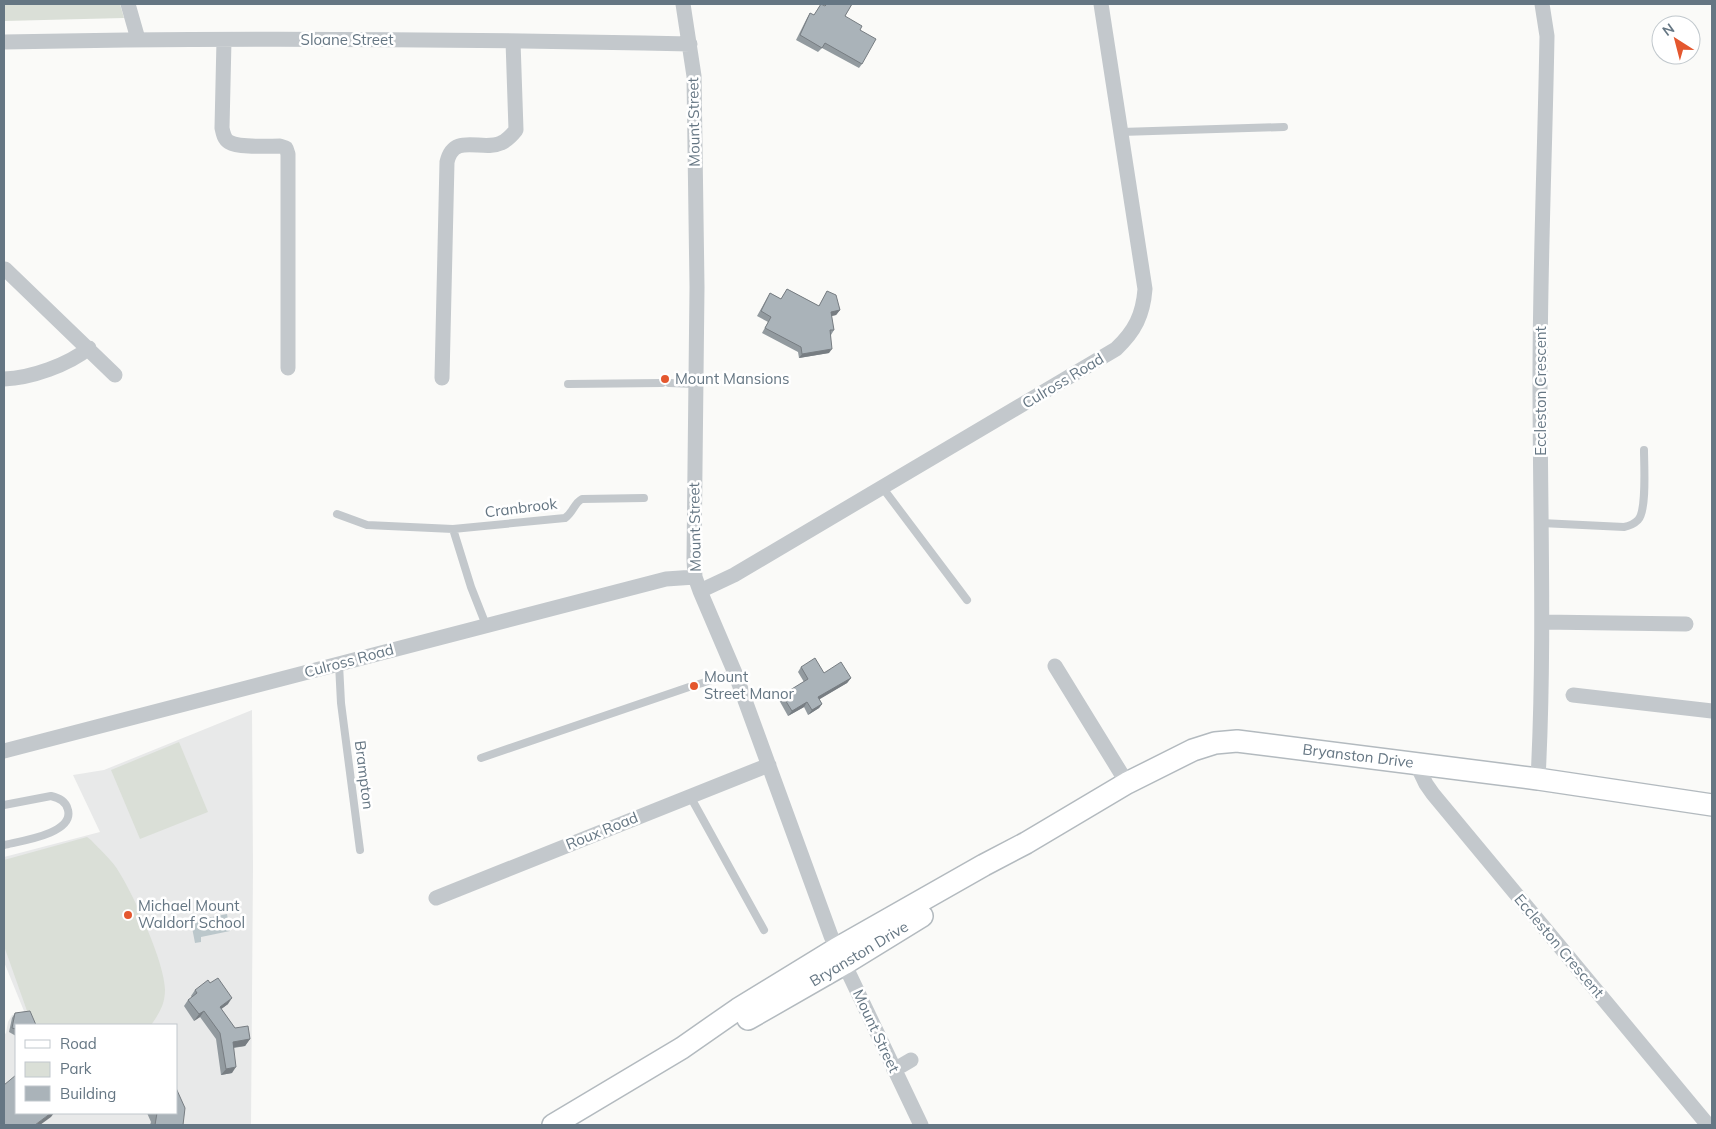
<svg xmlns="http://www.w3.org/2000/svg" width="1716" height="1129" viewBox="0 0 1716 1129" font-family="Mulish,sans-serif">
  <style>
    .built { fill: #e8e9e9; fill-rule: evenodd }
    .green { fill: #dadfd7 }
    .water { fill: #bbc7cb }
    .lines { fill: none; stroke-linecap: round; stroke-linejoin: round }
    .secondary-casing { stroke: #b3babf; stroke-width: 24 }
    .service { stroke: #c3c8cc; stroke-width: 8 }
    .minor { stroke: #c3c8cc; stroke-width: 15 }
    .secondary { stroke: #fff; stroke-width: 21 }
    .wall { fill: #929a9f }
    .shaded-wall { fill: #777d82 }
    .building { fill: #aab3b9; stroke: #777d82 }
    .poi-dot { fill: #e4572e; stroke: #fff; stroke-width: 2 }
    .labels { text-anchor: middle; stroke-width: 5; stroke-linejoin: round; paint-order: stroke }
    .street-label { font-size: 15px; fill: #657683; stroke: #fff }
    .poi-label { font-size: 15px; fill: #657683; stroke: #fff; text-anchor: start }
  </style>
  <rect width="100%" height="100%" fill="#fafaf8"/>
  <path class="built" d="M252,710L253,867L251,1125H4V1035L6,1033L8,1022L12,1015L24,1011L4,962V857L100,832L73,775L104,770ZM16,1025H176V1113H16Z"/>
  <path class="green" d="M4,4H120L124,18L4,21Z
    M179,742L208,812L140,839L111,770Z
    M87,837L91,840C100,850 112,860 119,872C134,896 165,963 165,990C165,1004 159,1014 151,1025H32L4,946V860Z"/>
  <path class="water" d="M227,914L230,931L201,937V942L195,943L190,917L195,916L197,920Z"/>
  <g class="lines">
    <g class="secondary-casing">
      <path id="secondary" d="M748,1019L844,964L922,916
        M553,1125L682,1048L738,1009L836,949L984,865L1026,843L1127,783L1193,750L1215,743L1237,741L1538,779L1712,805"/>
    </g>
    <path class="service" d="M1121,132L1284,127
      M669,383L696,384
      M568,384L662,383
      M882,487L967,600
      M337,514L367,525L453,529
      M1541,523L1624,527C1629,526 1634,524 1638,520C1647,511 1644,465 1644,450
      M486,625L471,587L453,529L565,518C573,513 574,503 582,499L644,498
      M339,664L341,703L360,850
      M699,684L735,673
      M481,758L689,687
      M690,796L764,930
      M4,805L51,796C59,798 66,801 68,810C74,834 20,841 4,845"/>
    <path class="minor" d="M128,4L138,39
      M683,4L694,76L697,287L694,559L695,577L700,591L735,673L831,936L921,1125
      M224,40L222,128C223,133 224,139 229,142C239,148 268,146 280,146L286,148L288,154V368
      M4,42C232,37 461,39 690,44
      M5,269L115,375
      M442,378L447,162C454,132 482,152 501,143C508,140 512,135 516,130L513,41
      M4,379C31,378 68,365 89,348
      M700,591L734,575L1116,349C1135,331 1143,315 1145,289L1101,4
      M1542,622L1686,624
      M1055,666L1127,783
      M1573,695L1712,711
      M4,751L666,579L695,577
      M1416,763L1426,784L1433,794L1708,1125
      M1538,779C1545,646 1540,513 1540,379C1540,265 1545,150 1547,36L1542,4
      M436,898L769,765
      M894,1070L911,1060"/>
    <use href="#secondary" class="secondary"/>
  </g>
  <path class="wall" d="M821,4L825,6L826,4H852L845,16L860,30L862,64L859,68L822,48L818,52L796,40L807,18L810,13L814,15Z
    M787,289L819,306L827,291L840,310L836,315L831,316L834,330L831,335L829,353L799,358L798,352L762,333L768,322L757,316L767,298L770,293L781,299Z
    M801,667L824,673L851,678L847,683L819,699L822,704L819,708L808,715L804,707L788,716L779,700L782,695L804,682L798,672Z
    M195,990L228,1004L221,1009L235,1028L250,1039L245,1046L234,1048L232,1073L221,1075L216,1039L200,1017L194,1021L184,1006L188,1000L192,998L191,996Z
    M15,1013L16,1025V1036L9,1032L12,1018Z
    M147,1113H176L183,1125H150L151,1122Z"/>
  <path class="shaded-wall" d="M840,310L836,315L827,317L831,312Z
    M832,349L829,353L799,358L802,354Z
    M851,678L847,683L815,702L818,697Z
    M807,702L804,707L788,716L792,711Z
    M822,704L819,708L808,715L812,710Z
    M232,998L228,1004L216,1013L220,1007Z
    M204,1011L200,1017L194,1021L199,1014Z
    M250,1039L245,1046L228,1048L233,1042Z
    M236,1067L232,1073L221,1075L226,1069Z
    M51,1113H54L51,1117L40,1125H35Z"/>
  <path class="building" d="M821,4L825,6L827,4H852L845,16L862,26L860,30L876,39L862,64L825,43L822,48L800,35L810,13L814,15Z
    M787,289L819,306L827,291L836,295L840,310L831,312L834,330H830L832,349L802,354L801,347L765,328L771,317L761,311L770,293L781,299Z
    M815,658L824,673L841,662L851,678L818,697L822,704L812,710L807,702L792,711L782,695L808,679L801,667Z
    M218,978L232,998L220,1007L235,1028L248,1026L250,1039L233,1042L236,1067L226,1069L220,1033L204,1011L199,1014L188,1000L197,993L195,990L208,980L210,983Z
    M30,1011L36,1025H16V1029L12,1028L15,1013Z
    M16,1075V1113H51L35,1125H4V1085Z
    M176,1088L185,1108L183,1125H155L157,1113H176Z"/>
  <g class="poi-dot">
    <circle cx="665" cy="379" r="5"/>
    <circle cx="694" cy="686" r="5"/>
    <circle cx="128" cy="915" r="5"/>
  </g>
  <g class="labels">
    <g class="street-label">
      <text x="347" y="45">Sloane Street</text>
      <text transform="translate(694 122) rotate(-91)" y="5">Mount Street</text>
      <text transform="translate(1063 381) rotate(-31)" y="5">Culross Road</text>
      <text transform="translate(1541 391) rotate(-90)" y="5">Eccleston Crescent</text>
      <text transform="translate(521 508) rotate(-7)" y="5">Cranbrook</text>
      <text transform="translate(695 527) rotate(-91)" y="5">Mount Street</text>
      <text transform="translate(349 661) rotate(-15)" y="5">Culross Road</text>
      <text transform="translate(1358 756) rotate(7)" y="5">Bryanston Drive</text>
      <text transform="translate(364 775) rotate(83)" y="5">Brampton</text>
      <text transform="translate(602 831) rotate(-22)" y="5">Roux Road</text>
      <text transform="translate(1559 946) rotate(50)" y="5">Eccleston Crescent</text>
      <text transform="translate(859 954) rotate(-31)" y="5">Bryanston Drive</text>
      <text transform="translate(876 1031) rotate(65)" y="5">Mount Street</text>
    </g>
    <g class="poi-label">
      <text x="675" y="384">Mount Mansions</text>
      <text x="704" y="682">Mount<tspan x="704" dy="17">Street Manor</tspan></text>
      <text x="138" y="911">Michael Mount<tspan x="138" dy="17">Waldorf School</tspan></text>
    </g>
  </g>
  <rect width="1716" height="1129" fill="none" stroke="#657683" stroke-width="10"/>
  <rect x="15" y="1024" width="162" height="90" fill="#ffffff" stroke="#c1c8cd"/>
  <rect x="25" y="1040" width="25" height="8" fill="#ffffff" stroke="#c1c8cd"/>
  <text x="60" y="1049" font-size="15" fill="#657683">Road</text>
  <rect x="25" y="1062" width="25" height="15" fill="#dadfd7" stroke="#c1c8cd"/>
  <text x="60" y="1074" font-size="15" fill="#657683">Park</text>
  <rect x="25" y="1086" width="25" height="15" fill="#aab3b9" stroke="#c1c8cd"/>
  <text x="60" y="1099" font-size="15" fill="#657683">Building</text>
  <g transform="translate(1676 40) rotate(324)"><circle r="24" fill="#ffffff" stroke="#c1c8cd"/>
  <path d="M0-4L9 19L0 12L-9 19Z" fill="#e4572e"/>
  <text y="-8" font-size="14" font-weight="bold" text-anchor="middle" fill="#657683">N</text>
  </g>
</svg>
